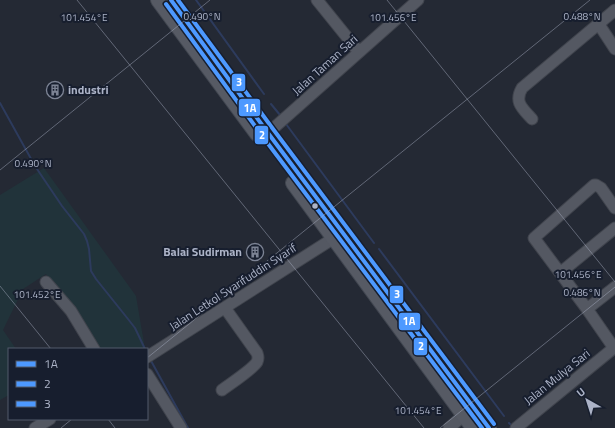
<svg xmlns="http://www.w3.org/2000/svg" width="615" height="428" viewBox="0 0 615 428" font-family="'Titillium Web',sans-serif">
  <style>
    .green { fill: #21333a }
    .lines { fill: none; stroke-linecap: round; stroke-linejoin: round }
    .stream { stroke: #2d3b5d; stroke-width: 2 }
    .minor-casing { stroke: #40444d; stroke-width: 13 }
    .major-casing { stroke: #414650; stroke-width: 16 }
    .minor { stroke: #545862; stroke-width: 11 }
    .major { stroke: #565a64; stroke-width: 14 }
    .bus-1-casing { stroke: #171e2e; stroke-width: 7 }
    .bus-2-casing { stroke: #171e2e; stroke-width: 7 }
    .bus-3-casing { stroke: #171e2e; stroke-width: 7 }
    .bus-1 { stroke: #4d99ff; stroke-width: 4 }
    .bus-2 { stroke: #4d99ff; stroke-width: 4 }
    .bus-3 { stroke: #4d99ff; stroke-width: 4 }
    .ticks { fill: none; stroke: #acb3c7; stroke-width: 1; stroke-opacity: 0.45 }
    .bus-dot { fill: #acb3c7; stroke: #171e2e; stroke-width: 1.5 }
    .labels { text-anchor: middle; stroke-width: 4; stroke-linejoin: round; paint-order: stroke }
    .street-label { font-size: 12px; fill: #acb3c7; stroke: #171e2e }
    .poi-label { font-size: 12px; font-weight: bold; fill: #acb3c7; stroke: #171e2e; text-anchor: start }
    .ticks-label { font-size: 10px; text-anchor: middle; fill: #acb3c7; stroke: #171e2e; stroke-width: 4; stroke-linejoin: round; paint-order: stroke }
    .line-badge { stroke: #171e2e; stroke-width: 1.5 }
    .badge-label { font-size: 11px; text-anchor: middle; font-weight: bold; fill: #fff }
  </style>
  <rect width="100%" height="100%" fill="#242934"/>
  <path class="green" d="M44,168L136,296L145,349H96L46,274L23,289L3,330L16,349H9V395L0,400V195Z"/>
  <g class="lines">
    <path class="stream" d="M196,0L264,94
      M0,103L35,166L62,206L84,234L87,241L89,249L91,271L96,279L128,319L135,328L145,349
      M271,104L280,115
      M286,124L374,243
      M379,249L504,416
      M150,359L188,428
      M509,423L511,425"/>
    <g class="minor-casing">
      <path id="minor" d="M317,0L359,52
        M598,23L615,49
        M532,119C522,108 514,102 522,88L615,10
        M268,133L418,0
        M560,273L615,228
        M46,282L71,311L94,349
        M587,309L615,287
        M614,348L587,309L534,238L594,185H596L601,188L615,208
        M147,357L334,238
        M147,374L181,428
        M222,390C230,384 253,369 257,362C259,358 258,356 257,353L225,308
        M35,428L50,419
        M449,428L463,416
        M516,428L615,347"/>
    </g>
    <g class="major-casing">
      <path id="major" d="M158,0L257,134
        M171,0L268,133L489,428
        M293,183L473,428"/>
    </g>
    <use href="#minor" class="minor"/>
    <use href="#major" class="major"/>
    <g class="bus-1-casing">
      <path id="bus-1" d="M171,0L268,133L489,428"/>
    </g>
    <g class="bus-2-casing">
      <path id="bus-2" d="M166,4L263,137L482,428"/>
    </g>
    <g class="bus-3-casing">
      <path id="bus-3" d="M178,0L273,129L494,424"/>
    </g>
    <use href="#bus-1" class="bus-1"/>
    <use href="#bus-2" class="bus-2"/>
    <use href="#bus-3" class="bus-3"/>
  </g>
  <path class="ticks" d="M77,0L424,428M387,0L615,282M0,170L210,0M0,286L51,349M147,358L590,0M108,419L115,428M61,428L72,419M440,428L615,287"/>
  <defs>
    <g id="building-ring" transform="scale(0.9)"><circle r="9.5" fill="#171e2e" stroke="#7c8394" stroke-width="1.5"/><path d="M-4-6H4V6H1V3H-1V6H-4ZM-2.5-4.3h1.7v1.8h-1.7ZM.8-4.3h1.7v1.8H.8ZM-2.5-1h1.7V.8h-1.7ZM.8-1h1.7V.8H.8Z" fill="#7c8394"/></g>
  </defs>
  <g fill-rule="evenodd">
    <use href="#building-ring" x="55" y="90"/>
    <use href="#building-ring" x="255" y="252"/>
  </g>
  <circle class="bus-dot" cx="315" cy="206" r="3.5"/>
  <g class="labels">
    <g class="street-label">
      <text transform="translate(325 65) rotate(-42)" y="4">Jalan Taman Sari</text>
      <text transform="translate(233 287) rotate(-33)" y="4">Jalan Letkol Syarifuddin Syarif</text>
      <text transform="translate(557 377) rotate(-39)" y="4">Jalan Mulya Sari</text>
    </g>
    <g class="poi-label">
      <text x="68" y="94">industri</text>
      <text x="242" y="256" text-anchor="end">Balai Sudirman</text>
    </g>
  </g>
  <g class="ticks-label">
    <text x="202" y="20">0.490°N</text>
    <text x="582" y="20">0.488°N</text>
    <text x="84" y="21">101.454°E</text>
    <text x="393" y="21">101.456°E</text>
    <text x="33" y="167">0.490°N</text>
    <text x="578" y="278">101.456°E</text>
    <text x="582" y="296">0.486°N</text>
    <text x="37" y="298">101.452°E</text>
    <text x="418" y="414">101.454°E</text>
  </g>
  <g class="line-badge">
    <rect x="231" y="73" width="15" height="19" rx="4" fill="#4d99ff"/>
    <rect x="238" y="98" width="23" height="19" rx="4" fill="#4d99ff"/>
    <rect x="254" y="125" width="15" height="20" rx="4" fill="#4d99ff"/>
    <rect x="389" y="285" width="15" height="19" rx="4" fill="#4d99ff"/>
    <rect x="398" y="312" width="23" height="19" rx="4" fill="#4d99ff"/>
    <rect x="413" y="337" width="15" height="19" rx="4" fill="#4d99ff"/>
  </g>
  <g class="badge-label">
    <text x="239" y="86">3</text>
    <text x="250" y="112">1A</text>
    <text x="262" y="139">2</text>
    <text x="397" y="298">3</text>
    <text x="409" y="325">1A</text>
    <text x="421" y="350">2</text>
  </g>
  <rect x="8" y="348" width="140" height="72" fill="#171e2e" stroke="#535a6b"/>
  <rect x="16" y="361" width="20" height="6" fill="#4d99ff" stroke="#535a6b"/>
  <text x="44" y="368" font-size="12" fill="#acb3c7">1A</text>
  <rect x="16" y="381" width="20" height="6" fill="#4d99ff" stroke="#535a6b"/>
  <text x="44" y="388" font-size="12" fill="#acb3c7">2</text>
  <rect x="16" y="401" width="20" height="6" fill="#4d99ff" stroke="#535a6b"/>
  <text x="44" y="408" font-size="12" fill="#acb3c7">3</text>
  <g transform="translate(587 400) rotate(321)" stroke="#171e2e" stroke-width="3" paint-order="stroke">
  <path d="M0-3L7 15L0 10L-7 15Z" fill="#acb3c7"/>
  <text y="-6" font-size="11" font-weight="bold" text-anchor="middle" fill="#acb3c7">U</text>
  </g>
</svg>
